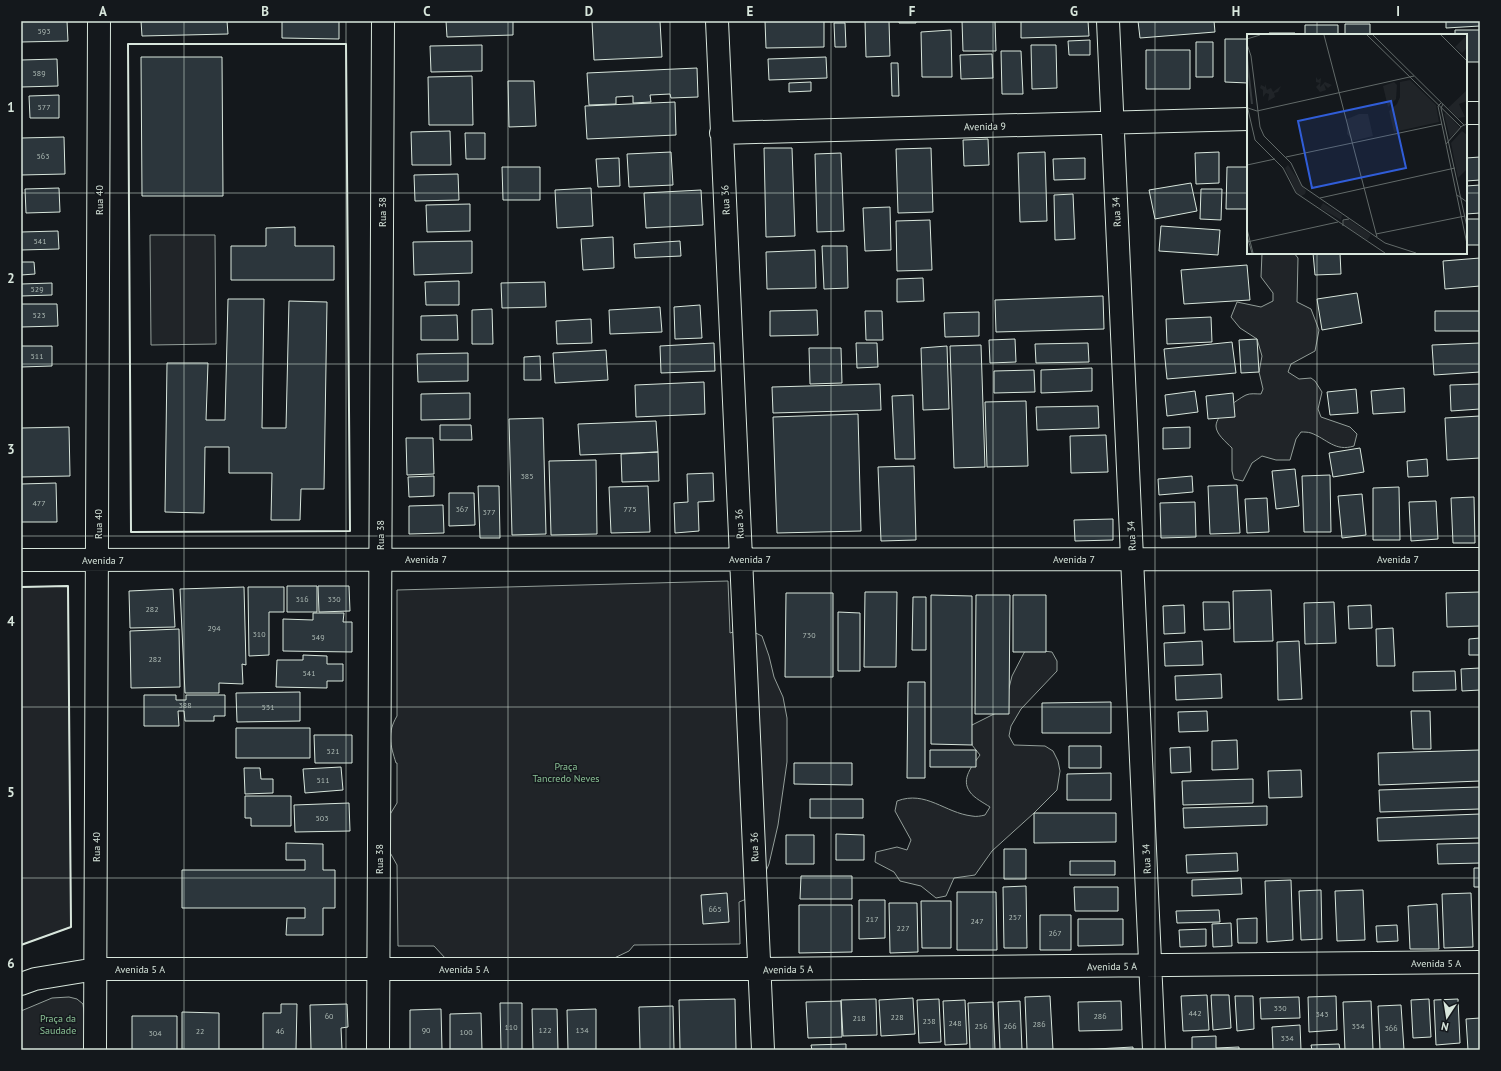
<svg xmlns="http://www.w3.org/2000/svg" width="1501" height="1071" viewBox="0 0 1501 1071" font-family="'PT Sans',sans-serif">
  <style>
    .green { fill: #202428; stroke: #939e99 }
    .building { fill: #2c363c; stroke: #d8e6dc }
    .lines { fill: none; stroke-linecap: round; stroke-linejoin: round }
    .minor-casing { stroke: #d8e6dc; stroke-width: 24 }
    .minor { stroke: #14181c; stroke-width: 22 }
    .wall { stroke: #d8e6dc; stroke-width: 2 }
    .grid { fill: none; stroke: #d8e6dc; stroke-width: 1; stroke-opacity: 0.55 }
    .labels { text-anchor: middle; stroke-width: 3; stroke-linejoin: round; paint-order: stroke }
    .number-label { font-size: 8px; fill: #adbab4 }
    .street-label { font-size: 10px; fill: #d8e6dc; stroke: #14181c }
    .park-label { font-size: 10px; fill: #8ac095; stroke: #14181c }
    .inset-river { fill: none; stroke: #363b3e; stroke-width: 2 }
    .inset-road { fill: none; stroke: #626a69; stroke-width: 1 }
    .view { fill: #305dd8; fill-opacity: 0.15; stroke: #305dd8; stroke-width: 2 }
    .inset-edge { fill: none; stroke: #d8e6dc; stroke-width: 2 }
    .neatline { fill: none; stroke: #d8e6dc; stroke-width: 1.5 }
    .grid-label { font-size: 13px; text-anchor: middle; font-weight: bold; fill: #d8e6dc }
  </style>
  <rect width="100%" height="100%" fill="#14181c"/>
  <path class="green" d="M150,235H215L216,344L151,345Z
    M1262,253H1294L1298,258L1297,302L1311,309L1319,330L1315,351L1291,364L1288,372L1299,379L1311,378L1315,381L1322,392L1318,409L1321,417L1350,427L1357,434L1354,446C1335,452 1327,439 1311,433C1308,432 1304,432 1301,432L1296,439L1290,460H1276L1262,456L1252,463L1243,481L1234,479L1232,471V448C1226,442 1216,434 1216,426C1216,415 1236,400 1246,395C1250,393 1256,394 1261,394L1263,389L1259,372L1262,356L1257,339L1240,328L1231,317L1237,302L1261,307L1273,301V293L1261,277Z
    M728,581L730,633L745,628L762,636L769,656L774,677L783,697L787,718V762L778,825L769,864L761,883L749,898L739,902L740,944L634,945L629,951L608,961L446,959L434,946H398L397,865L383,840L386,821L397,803V763H396C390,744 387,733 397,716V590Z
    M68,586L71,927L21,945V587Z
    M1026,649L1052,652L1057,661V671L1021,709L1011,726L1009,736L1014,745L1045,746L1053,751L1058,761L1060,771L1057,790L1034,813L992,851L975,875L954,878L946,896L936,898L921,886L900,881L894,872L875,862L876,852L897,847L907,850L911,840L895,811L897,801C926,790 945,813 972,816C976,817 981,816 985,815L990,807C984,803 974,798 970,792C960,779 973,765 980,755L972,745L970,726L998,712L1006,700L1012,676Z
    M69,997L77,999L83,1004L87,1036L86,1050H21V1011L52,998Z"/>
  <path class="building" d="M21,21H67L68,41L21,42Z
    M141,21H227L228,34L142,36Z
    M282,21H339V39L282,38Z
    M446,21H513V35L447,37Z
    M592,21H660L662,57L594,60Z
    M765,21H824V47L766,48Z
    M865,21H889L890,56L866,57Z
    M899,21H916V23H899Z
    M962,21H995L996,51H963Z
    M1021,21H1088L1089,36L1021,38Z
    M1138,21H1214L1215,32L1140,38Z
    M1446,21H1480V26L1446,28Z
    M834,23H845L846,47H835Z
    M1345,24H1370V35H1345Z
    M1305,25H1338V35H1305Z
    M951,30L952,77H922L921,32Z
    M1455,30H1480V62H1466V35H1455Z
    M1269,33H1295V35H1269Z
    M1225,39H1248V83L1225,82Z
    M1090,40V55H1069L1068,41Z
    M1196,42H1213V77H1196Z
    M482,45V71L431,72L430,46Z
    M1031,45H1056L1057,88L1032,89Z
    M1146,50H1190V89H1146Z
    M1001,51H1021L1023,94H1002Z
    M992,54L993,78L961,79L960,55Z
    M141,57H222L223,196H142Z
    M826,57L827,78L769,80L768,59Z
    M57,59L58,86L21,87V60Z
    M891,63H898L899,96H892Z
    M697,68L698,97L671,98L670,94L650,95L651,102L633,103V96L616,97V104L589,105L587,73Z
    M472,76L473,125H429L428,77Z
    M508,81H534L536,126L509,127Z
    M811,82V91L789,92V83Z
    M59,95V118H30L29,96Z
    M675,102L676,135L587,139L585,106Z
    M450,131L451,165H412L411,132Z
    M465,133H485V159H466Z
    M64,137L65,174L21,175V138Z
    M988,139L989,165L964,166L963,140Z
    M764,148H792L795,236L766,237Z
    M931,148L933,212L898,213L896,149Z
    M671,152L673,185L629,187L627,154Z
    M1045,152L1047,221L1020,222L1018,153Z
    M1219,152V183L1196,184L1195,153Z
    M841,153L844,231L817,232L815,154Z
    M1480,157V180L1466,181V158Z
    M619,158L620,186L598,187L596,159Z
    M1085,158V179L1054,180L1053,159Z
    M502,167H540V200H503Z
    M1227,167H1248L1247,209H1226Z
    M458,174L459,200L415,201L414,175Z
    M1191,183L1197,211L1155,219L1149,190Z
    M1480,185V213L1466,214V186Z
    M59,188L60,212L26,213L25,189Z
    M591,188L593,226L557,228L555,190Z
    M1201,189H1222L1221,220L1200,219Z
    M701,190L703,225L646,228L644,193Z
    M1073,194L1075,239L1055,240L1054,195Z
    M470,204V231L427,232L426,205Z
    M890,207L891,250L865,251L863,208Z
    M1466,219H1480V245H1466Z
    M930,220L932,270L897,271L896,221Z
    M1161,226L1220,230L1218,255L1159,251Z
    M295,227V246H334V280H231V246H266V228Z
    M58,231L59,249L21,250V232Z
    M613,237L614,268L583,270L581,239Z
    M472,241V273L414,275L413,242Z
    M680,241L681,256L635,258L634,244Z
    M822,246H847L848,288L824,289Z
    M815,250L816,288L767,289L766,252Z
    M1313,253H1340L1341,274L1315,275Z
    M1480,258V286L1445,289L1443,261Z
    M21,262H34L35,274L21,275Z
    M1247,265L1250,300L1184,304L1181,270Z
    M923,278L924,301L897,302V279Z
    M459,281V305H426L425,282Z
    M545,282L546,307L502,308L501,283Z
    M52,283V295L21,296V284Z
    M1357,293L1362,323L1322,330L1317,299Z
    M1103,296L1104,329L996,332L995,300Z
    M228,299H264L262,428H286L289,301L327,302L324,489H301L300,520H271L272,473H229V447H205L204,513L165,512L167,363H208L206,420H225Z
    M21,304H57L58,326L21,327Z
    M700,305L702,338L675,339L674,307Z
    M660,307L662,332L610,334L609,310Z
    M492,309L493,344H472V310Z
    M817,310L818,335L770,336V311Z
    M865,311H882L883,340H866Z
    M1435,311H1480V331H1435Z
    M979,312V336L945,337L944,313Z
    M457,315L458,340H421V316Z
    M1211,317L1212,342L1167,344L1166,319Z
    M591,319L592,343L557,344L556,321Z
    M1015,339L1016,362L990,363L989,340Z
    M1257,339L1259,372L1241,373L1239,340Z
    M1232,342L1236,373L1167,379L1164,349Z
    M714,343L715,371L661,373L660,346Z
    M856,343H877L878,367L857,368Z
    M1088,343L1089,362L1036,363L1035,344Z
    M1480,343V372L1434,375L1432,345Z
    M981,345L985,467L954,468L950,346Z
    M21,346H52V366L21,367Z
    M947,346L949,409L923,410L921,348Z
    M809,348H841L842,383L810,384Z
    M606,350L608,380L555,383L553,353Z
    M468,353V381L418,382L417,354Z
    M540,356L541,380H524V357Z
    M1092,368V391L1041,393V370Z
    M1034,370L1035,392L994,393V371Z
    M704,382L705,414L636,417L635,385Z
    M880,384L881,410L773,413L772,387Z
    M1480,384V409L1451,411L1450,385Z
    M1404,388L1405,412L1373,414L1371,391Z
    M1356,389L1358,413L1330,415L1327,392Z
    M1195,391L1198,412L1167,416L1165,395Z
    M470,393V419L421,420V394Z
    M1233,393L1235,417L1208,419L1206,396Z
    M913,395L915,459H895L892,396Z
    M1026,401L1028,466L987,467L985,402Z
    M1098,406L1099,428L1037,430L1036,407Z
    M858,414L861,531L777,533L773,417Z
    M1480,416V458L1447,460L1445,418Z
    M543,418L546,534L512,535L509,419Z
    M656,421L658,452L580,455L578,424Z
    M440,425H471L472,440H440Z
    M69,427L70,476L21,477V428Z
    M1190,427V448L1163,449V428Z
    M1106,435L1108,472L1071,473L1070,436Z
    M406,438H433L434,474L407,475Z
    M1360,448L1364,472L1333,477L1329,453Z
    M658,452L659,481L622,482L621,454Z
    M1427,459L1428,476L1408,477L1407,461Z
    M596,460L597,534L551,535L549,461Z
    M914,466L916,540L881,541L878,467Z
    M1295,469L1299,506L1276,509L1272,471Z
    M713,473L714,501L698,502L699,531L675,533L674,503L688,502L687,474Z
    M1330,475L1331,532H1304L1302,476Z
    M434,476V496L409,497L408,477Z
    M1192,476L1193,492L1159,495L1158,479Z
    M56,483L57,522H21V484Z
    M1237,485L1240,533L1210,534L1208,486Z
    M478,486H499L500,538H480Z
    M648,486L650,532L611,533L609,487Z
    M1399,487L1400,540H1373V488Z
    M449,493H474L475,525L449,526Z
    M1362,494L1366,535L1342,538L1338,496Z
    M1474,497L1475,543H1453L1451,498Z
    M1267,498L1269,532L1247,533L1245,499Z
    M1436,501L1438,539L1411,541L1409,502Z
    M1195,502L1196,537L1161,538L1160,503Z
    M443,505L444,533L409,534V506Z
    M1113,519V540L1075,541L1074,520Z
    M287,586H317V612H287Z
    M318,586H349L350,611L319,612Z
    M244,587L246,665L242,664L243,684L219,683V693H185L180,589Z
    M248,587H284V612H269V655L249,656Z
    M173,589L175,627L130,628L129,591Z
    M1271,590L1273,641L1234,642L1233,591Z
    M865,592H897L896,667H864Z
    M1480,592V626L1447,627L1446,593Z
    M786,593H833V677H785Z
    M931,595L972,596V745L931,744Z
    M976,595H1010L1009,714H975Z
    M1013,595H1046V652H1013Z
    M913,597H926V650H912Z
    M1203,602H1229L1230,629L1204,630Z
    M1334,602L1336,643L1305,644L1304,603Z
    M1184,605L1185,633L1164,634L1163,606Z
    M1371,605L1372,628L1349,629L1348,606Z
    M838,612L860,613V671H838Z
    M313,613H344L343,622H352V652L283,651V619L313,620Z
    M1393,628L1395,666H1377L1376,629Z
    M179,629L180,687L131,688L130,631Z
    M1480,638V655H1469V639Z
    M1202,641L1203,665L1165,666L1164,643Z
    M1299,641L1302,699L1278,700L1277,642Z
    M303,655L327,656V664H343V681H327V688L276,687L277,660H303Z
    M1480,668V690L1462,691L1461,669Z
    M1455,671L1456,690L1413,691V672Z
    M1221,674L1222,698L1176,700L1175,676Z
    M908,682H925V778H907Z
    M300,692V721L237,722L236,693Z
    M144,695H176V700H186V695H225V716H214V721H185L184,711H178L179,726H144Z
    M1111,702V733H1042V703Z
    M1207,711L1208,731L1179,732L1178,712Z
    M1411,711H1430L1431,749H1413Z
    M236,728H310V758H236Z
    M314,735H352V763H315Z
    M1237,740L1238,769L1212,770V741Z
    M1069,746H1101V768H1069Z
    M1190,747L1191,772L1171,773L1170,748Z
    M930,750H976V767H930Z
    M1480,750V781L1379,785L1378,753Z
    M794,763H852V785L794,784Z
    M341,767L343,790L305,793L303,769Z
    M244,768H260L261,779H273V793L245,794Z
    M1301,770L1302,797L1269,798L1268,771Z
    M1111,773V800H1067V774Z
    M1253,779V803L1183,805L1182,781Z
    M1480,787V809L1380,812L1379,790Z
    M245,796H291V826H251V818H245Z
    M810,799H863V818H810Z
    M349,803L350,831L295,832L294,805Z
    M1267,806V825L1184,828L1183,808Z
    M1034,813H1116V842L1034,843Z
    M1480,814V838L1378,841L1377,818Z
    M836,834L864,835V860H836Z
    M786,835H814V864H786Z
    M286,843L323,844V870H335V908H323V935H286L287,918H305V908H182V870H305V860H286Z
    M1480,843V863L1438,864L1437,844Z
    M1004,849H1026V879H1004Z
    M1237,853L1238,871L1187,873L1186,855Z
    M1070,861H1115V875H1070Z
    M1474,868H1480V887H1474Z
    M801,876H852V899H800Z
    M1241,878L1242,894L1192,896V880Z
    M1291,880L1293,940L1267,942L1265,881Z
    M1026,886L1027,948H1004L1003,887Z
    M1074,887H1118V911H1075Z
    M1321,890L1322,939L1301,940L1299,891Z
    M1363,890L1365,940L1337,941L1335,891Z
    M957,892H996L997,950H957Z
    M727,893L729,922L703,924L701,895Z
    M1471,893L1473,947L1444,948L1442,894Z
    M859,900H885V938L859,939Z
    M921,901H951V948H922Z
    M889,903H917L918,952L890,953Z
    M1437,904L1439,949H1410L1408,906Z
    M799,905H852V952L799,953Z
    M1219,910L1220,922L1177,923L1176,911Z
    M1040,915H1071V950H1040Z
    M1257,918V943H1238L1237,919Z
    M1078,919H1123V945L1078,946Z
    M1231,923L1232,946L1213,947L1212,924Z
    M1397,925L1398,941L1377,942L1376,926Z
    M1206,929V946L1180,947L1179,930Z
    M1207,995L1209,1030L1183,1031L1181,996Z
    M1211,995H1229L1231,1028L1213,1030Z
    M1050,996L1053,1050H1027L1025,997Z
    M1235,996H1253L1254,1029L1237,1031Z
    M1336,996L1337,1030L1309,1032L1308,997Z
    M1299,997L1300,1018L1261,1019L1260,998Z
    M913,998L915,1034L881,1036L879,1000Z
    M735,999L736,1050H680L679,1000Z
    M876,999L877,1035L843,1036L841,1000Z
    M939,999L941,1042L919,1043L917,1000Z
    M1429,999L1431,1037L1413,1038L1411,1000Z
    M1458,999L1460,1043L1436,1045L1434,1000Z
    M965,1000L967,1044L945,1045L943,1001Z
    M841,1001L842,1037L808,1038L806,1002Z
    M1020,1001L1022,1050H1000L998,1002Z
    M1121,1001L1122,1030L1079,1031L1078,1002Z
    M1371,1001L1373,1050H1345L1343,1002Z
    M993,1002L995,1050H970L968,1003Z
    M500,1003H522V1050H501Z
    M281,1004H297L296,1050H263V1013H281Z
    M347,1004L348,1027L341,1028L342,1050H311L310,1005Z
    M1401,1005L1404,1050H1380L1378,1006Z
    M673,1006L674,1050H640L639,1007Z
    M441,1009L442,1050H410V1010Z
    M532,1009H557L558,1050H533Z
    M596,1009V1050H568L567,1010Z
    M182,1012L219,1013V1050H182Z
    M481,1013L482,1050H450V1014Z
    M132,1016H177V1050H132Z
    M1480,1018V1050H1468L1466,1019Z
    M1300,1025L1301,1050H1273L1272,1027Z
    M1216,1036V1048L1239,1047V1050H1192V1037Z
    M846,1044V1050H812L811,1045Z
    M1339,1044L1340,1050H1312L1311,1045Z
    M1133,1047V1050H1078Z"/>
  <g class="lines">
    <g class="minor-casing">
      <path id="minor" d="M717,21L763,1050
        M1108,21L1154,1050
        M1466,113H1480
        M721,133L1248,119
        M21,560L1480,559
        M21,984L35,979L96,969H759L1480,962
        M95,1050L99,21
        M378,1050L383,21"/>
    </g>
    <use href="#minor" class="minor"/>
    <path class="wall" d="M128,44H346L350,531L131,532Z
      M21,587L68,586L71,927L21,945"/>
  </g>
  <path class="grid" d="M184,21V1050M346,21V1050M508,21V1050M670,21V1050M831,21V1050M993,21V1050M1155,21V1050M1317,21V35M21,193H1248M1466,193H1480M1317,253V1050M21,364H1480M21,536H1480M21,707H1480M21,878H1480"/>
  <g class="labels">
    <g class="number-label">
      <text x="44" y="34">593</text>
      <text x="39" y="76">589</text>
      <text x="44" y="110">577</text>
      <text x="43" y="159">563</text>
      <text x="40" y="244">541</text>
      <text x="37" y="292">529</text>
      <text x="39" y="318">523</text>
      <text x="37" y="359">511</text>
      <text x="527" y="479">385</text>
      <text x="39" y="506">477</text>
      <text x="462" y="512">367</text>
      <text x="630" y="512">775</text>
      <text x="489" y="515">377</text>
      <text x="302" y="602">316</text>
      <text x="334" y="602">330</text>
      <text x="152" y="612">282</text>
      <text x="214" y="631">294</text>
      <text x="259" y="637">310</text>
      <text x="809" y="638">730</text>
      <text x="318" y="640">549</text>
      <text x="155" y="662">282</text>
      <text x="309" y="676">541</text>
      <text x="185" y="708">388</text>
      <text x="268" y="710">531</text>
      <text x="333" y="754">521</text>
      <text x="323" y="783">511</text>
      <text x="322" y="821">503</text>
      <text x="715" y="912">665</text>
      <text x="1015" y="920">257</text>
      <text x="872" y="922">217</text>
      <text x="977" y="924">247</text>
      <text x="903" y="931">227</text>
      <text x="1055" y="936">267</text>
      <text x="1280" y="1011">330</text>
      <text x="1195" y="1016">442</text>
      <text x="1322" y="1017">343</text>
      <text x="329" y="1019">60</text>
      <text x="1100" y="1019">286</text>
      <text x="897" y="1020">228</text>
      <text x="859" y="1021">218</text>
      <text x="929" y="1024">238</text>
      <text x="955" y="1026">248</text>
      <text x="1039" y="1027">286</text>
      <text x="981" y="1029">256</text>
      <text x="1010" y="1029">266</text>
      <text x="1358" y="1029">354</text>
      <text x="511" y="1030">110</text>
      <text x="1391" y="1031">366</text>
      <text x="426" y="1033">90</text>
      <text x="545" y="1033">122</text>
      <text x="582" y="1033">134</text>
      <text x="200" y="1034">22</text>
      <text x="280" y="1034">46</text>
      <text x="466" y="1035">100</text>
      <text x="155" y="1036">304</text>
      <text x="1287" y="1041">334</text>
    </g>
    <g class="street-label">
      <text transform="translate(985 126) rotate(-1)" y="4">Avenida 9</text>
      <text transform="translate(99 200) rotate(-90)" y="4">Rua 40</text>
      <text transform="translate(725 200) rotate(-93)" y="4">Rua 36</text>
      <text transform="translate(382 212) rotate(-90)" y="4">Rua 38</text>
      <text transform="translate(1116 212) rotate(-93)" y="4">Rua 34</text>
      <text transform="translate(98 524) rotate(-90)" y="4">Rua 40</text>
      <text transform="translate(739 524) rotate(-93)" y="4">Rua 36</text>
      <text transform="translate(380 535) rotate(-90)" y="4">Rua 38</text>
      <text transform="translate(1131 536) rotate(-93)" y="4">Rua 34</text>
      <text x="426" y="563">Avenida 7</text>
      <text x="750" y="563">Avenida 7</text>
      <text x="1074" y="563">Avenida 7</text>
      <text x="1398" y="563">Avenida 7</text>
      <text x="103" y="564">Avenida 7</text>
      <text transform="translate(96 847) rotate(-90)" y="4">Rua 40</text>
      <text transform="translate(754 847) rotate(-92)" y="4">Rua 36</text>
      <text transform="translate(379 859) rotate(-90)" y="4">Rua 38</text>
      <text transform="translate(1146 859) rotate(-93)" y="4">Rua 34</text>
      <text x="1436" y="967">Avenida 5 A</text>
      <text transform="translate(1112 966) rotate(-1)" y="4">Avenida 5 A</text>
      <text x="140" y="973">Avenida 5 A</text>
      <text x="464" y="973">Avenida 5 A</text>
      <text transform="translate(788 969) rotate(-1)" y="4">Avenida 5 A</text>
    </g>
    <g class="park-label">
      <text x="566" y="770">Praça<tspan x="566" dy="12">Tancredo Neves</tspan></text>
      <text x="58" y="1022">Praça da<tspan x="58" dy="12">Saudade</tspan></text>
    </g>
  </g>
  <g transform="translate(1247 34)">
    <rect width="220" height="220" fill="#14181c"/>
    <path d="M220,1V14L215,19L208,13ZM69,43L71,46L74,44L73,53L78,48L85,51L81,54L77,50L79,56L73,58L69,53L73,49L69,48ZM163,46L189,71L192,88L147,98L142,77L150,70L153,63V48ZM147,48L150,51L149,65L141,73L136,52ZM18,50L20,56L24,54L26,58L34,52L31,58L27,59L28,63L21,67L22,60L19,59L16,63V56L13,54L14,51L18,53ZM220,56V67L212,70L218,83L211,84L201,74ZM199,79L213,94L203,104L197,80ZM112,80H121L126,102L106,107L100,100V85ZM215,97L220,101V135L211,144L204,109ZM41,131L59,157L58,160L54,162L49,158L38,134ZM76,169L95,181L94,186L73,174ZM101,185L123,200V202L120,206L97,191V187Z" fill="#202428"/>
    <path class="inset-river" d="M0,24L5,70"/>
    <path class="inset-road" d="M77,1L130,203M120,1L214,93M126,1L217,91M194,1L220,27M0,5L13,1M0,10L4,22L13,93L17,102L44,129L55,152L138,209L169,219M194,69L191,72L220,210M196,70L194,74L220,193M0,71L8,106L36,134L49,159L138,219M1,74L10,77L167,42M199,110L215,92L220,90M39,123L195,90M0,131L28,125M210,161L220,168M73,164L208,134M96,192V186L102,185M0,195L6,219M129,200L218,182M0,202L5,219M0,208L91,188"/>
    <path class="view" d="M144,67L159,134L65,154L51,87Z"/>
    <rect width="220" height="220" class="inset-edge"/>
  </g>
  <rect width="1501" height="1071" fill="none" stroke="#14181c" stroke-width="44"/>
  <g transform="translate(1447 1017) rotate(192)" stroke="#14181c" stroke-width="3" paint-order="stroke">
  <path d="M0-3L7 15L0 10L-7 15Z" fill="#d8e6dc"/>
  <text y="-6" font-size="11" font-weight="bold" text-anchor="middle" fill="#d8e6dc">N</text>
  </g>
  <rect x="22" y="22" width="1457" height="1027" class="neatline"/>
  <g class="grid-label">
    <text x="103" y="16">A</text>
    <text x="265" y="16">B</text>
    <text x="427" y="16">C</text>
    <text x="589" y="16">D</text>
    <text x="750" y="16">E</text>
    <text x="912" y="16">F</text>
    <text x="1074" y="16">G</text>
    <text x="1236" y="16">H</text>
    <text x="1398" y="16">I</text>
    <text x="11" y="112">1</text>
    <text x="11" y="283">2</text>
    <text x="11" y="454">3</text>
    <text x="11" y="626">4</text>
    <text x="11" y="797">5</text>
    <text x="11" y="968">6</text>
  </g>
</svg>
